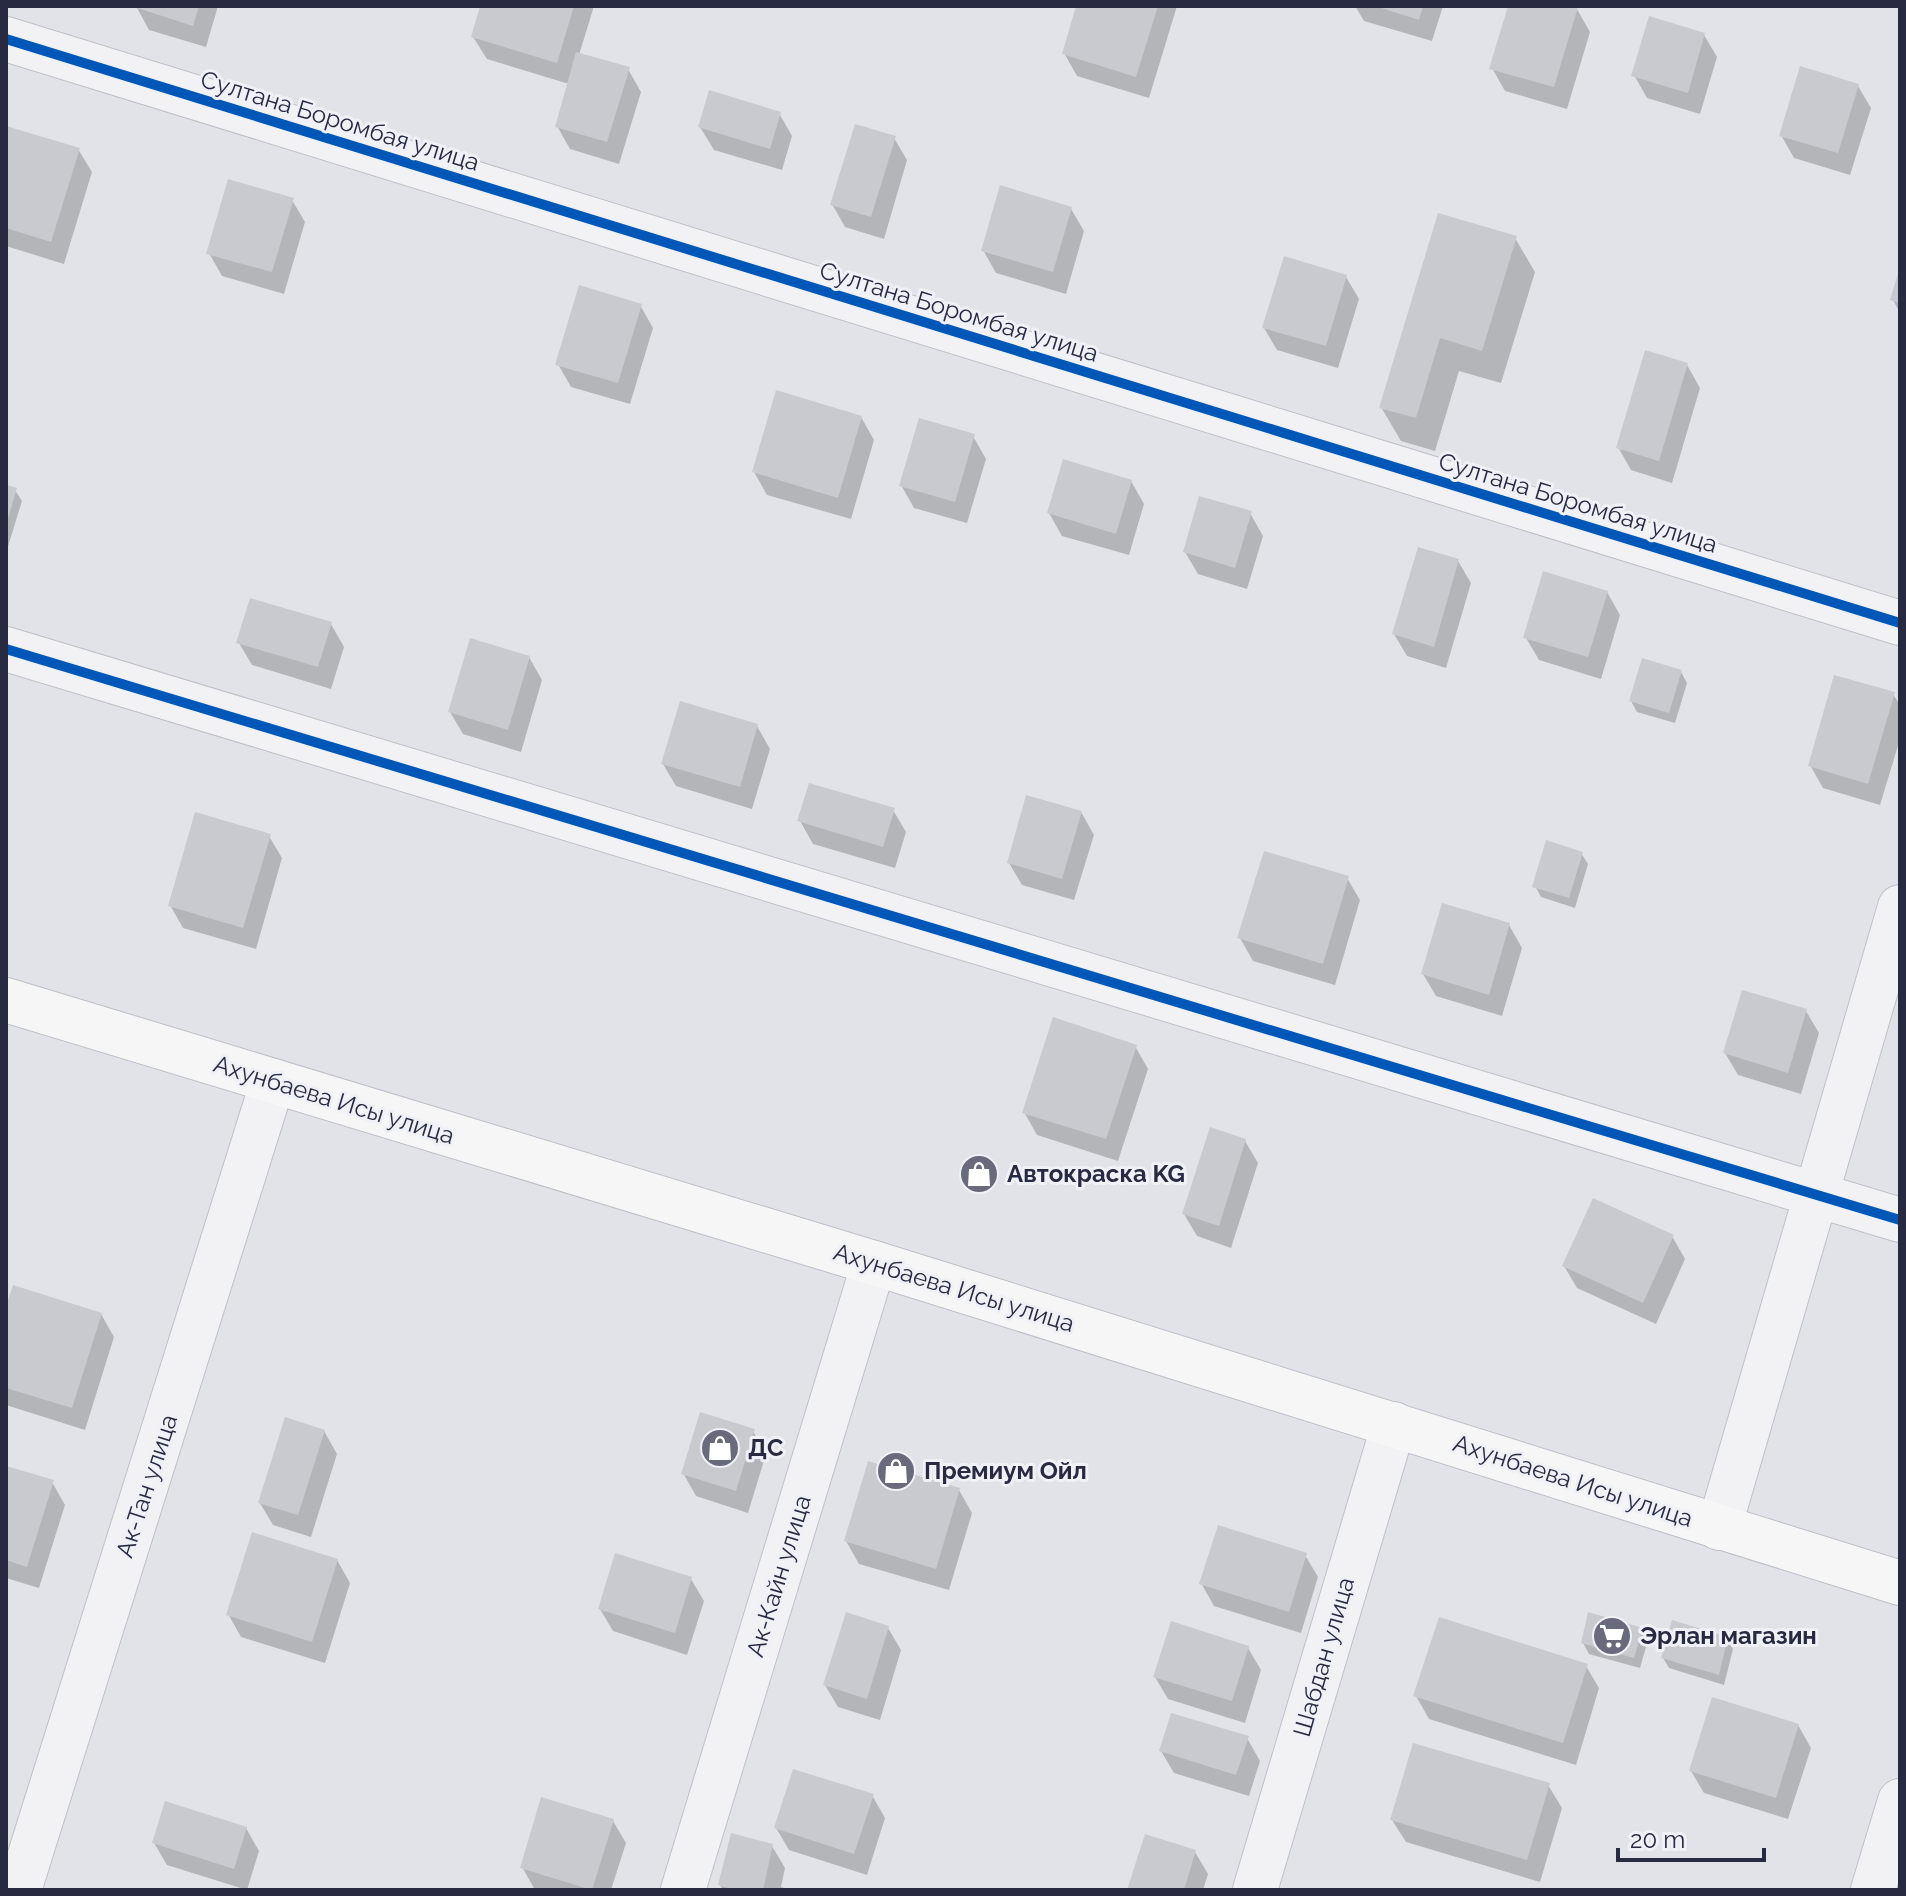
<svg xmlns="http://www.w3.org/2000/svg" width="1906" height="1896" viewBox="0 0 1906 1896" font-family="Raleway,sans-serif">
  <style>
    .shadow { fill: #0003 }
    .building { fill: #c9cad0 }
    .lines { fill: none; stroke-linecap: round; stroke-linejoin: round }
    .minor-casing { stroke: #bfc0c6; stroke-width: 46 }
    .major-casing { stroke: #bebfc6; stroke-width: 46 }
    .minor { stroke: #f2f2f4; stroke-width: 44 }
    .major { stroke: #f6f6f7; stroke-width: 44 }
    .cycleway-casing { stroke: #f0f1f7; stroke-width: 15 }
    .cycleway { stroke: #0057b8; stroke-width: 10 }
    .labels { text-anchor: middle; stroke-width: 6; stroke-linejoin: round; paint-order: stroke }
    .street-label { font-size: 24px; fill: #282a42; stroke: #f0f1f7 }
    .poi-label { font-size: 24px; font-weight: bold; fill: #282a42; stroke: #f0f1f7; text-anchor: start }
  </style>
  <rect width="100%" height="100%" fill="#e2e3e8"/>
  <path class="shadow" d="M136,6H218L206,47L149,30Z
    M483,6H594L579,55L628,69L641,92L619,164L570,149L557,126L569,84L487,59L473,37Z
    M1078,6H1177L1149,98L1077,76L1064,53Z
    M1355,6H1443L1432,41L1364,21Z
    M1510,6H1566L1577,9L1590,32L1567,109L1505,91L1492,68Z
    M1704,35L1717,57L1700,114L1647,98L1634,75Z
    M1858,86L1871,108L1850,175L1794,158L1781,135Z
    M779,113L792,136L782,170L714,150L700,127Z
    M6,134L78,149L92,172L64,264L6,246Z
    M894,138L907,160L884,239L845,227L832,204Z
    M292,200L305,222L284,294L222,276L209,253Z
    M1071,209L1084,231L1066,294L996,273L983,250Z
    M1515,238L1535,272L1501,383L1459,371L1435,451L1401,441L1381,407Z
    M1900,275V313L1893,300Z
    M1346,277L1359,299L1338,368L1277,350L1264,328Z
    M640,305L653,328L630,404L571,387L558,364Z
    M1687,365L1700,388L1672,483L1631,470L1618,447Z
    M861,417L874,440L851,519L767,495L754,472Z
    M973,436L986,459L967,523L914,508L901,485Z
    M1131,481L1144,504L1129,555L1062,536L1049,513Z
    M6,487L15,490L22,501L6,553Z
    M1250,513L1263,536L1247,589L1198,574L1185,552Z
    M1458,561L1471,583L1446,668L1407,656L1394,634Z
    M1607,592L1620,615L1601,679L1539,660L1526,638Z
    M331,624L344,647L331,689L252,665L239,643Z
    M529,657L542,680L521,752L463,734L450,712Z
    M1681,672L1687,683L1675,723L1637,712L1631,701Z
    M1893,694L1900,705V739L1880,805L1823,788L1810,765Z
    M757,726L770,749L752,809L676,786L663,764Z
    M893,810L906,832L895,868L813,844L800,821Z
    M1081,812L1094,835L1074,900L1022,885L1009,863Z
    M269,836L282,858L256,949L183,928L170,905Z
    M1581,853L1588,864L1575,908L1541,897L1535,886Z
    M1347,878L1360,900L1335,985L1253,961L1240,938Z
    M1509,925L1522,948L1502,1016L1436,996L1423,974Z
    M1806,1011L1819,1033L1801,1094L1738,1075L1725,1053Z
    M1135,1046L1148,1069L1118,1161L1037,1135L1024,1112Z
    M1245,1141L1258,1163L1231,1248L1197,1236L1184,1214Z
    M1672,1236L1685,1259L1656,1324L1577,1288L1564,1266Z
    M6,1313L101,1314L114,1337L85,1430L6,1405Z
    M324,1431L337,1454L311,1537L273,1525L260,1503Z
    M753,1431L766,1454L748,1513L696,1496L683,1473Z
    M6,1468L52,1482L65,1505L39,1588L6,1578Z
    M959,1490L972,1513L949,1590L859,1564L846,1541Z
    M1305,1555L1318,1577L1301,1633L1214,1606L1201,1583Z
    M337,1560L350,1583L325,1663L241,1637L228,1614Z
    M691,1579L704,1601L687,1655L613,1631L600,1609Z
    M888,1628L901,1650L880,1720L838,1707L825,1685Z
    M1641,1629L1648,1640L1640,1668L1589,1654L1583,1643Z
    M1727,1639L1733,1649L1724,1685L1669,1668L1663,1658Z
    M1248,1648L1261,1670L1245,1723L1168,1699L1155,1677Z
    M1586,1666L1599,1688L1576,1765L1429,1719L1416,1696Z
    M1798,1725L1811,1748L1788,1819L1704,1793L1691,1771Z
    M1247,1738L1260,1761L1249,1796L1174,1773L1161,1751Z
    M1548,1785L1562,1808L1540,1882L1406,1842L1392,1820Z
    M872,1795L885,1818L867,1875L789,1850L776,1828Z
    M613,1821L626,1843L611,1890H535L522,1867Z
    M246,1828L259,1851L247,1890L167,1865L154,1843Z
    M772,1846L785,1868L781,1887L790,1890H723L720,1885Z
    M1195,1852L1208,1874L1203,1890H1130Z"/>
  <path class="building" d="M131,6H199L193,26Z
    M480,6H574L557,63L471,37Z
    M1076,6H1158L1136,77L1062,54Z
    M1375,6H1423L1419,20Z
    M1508,6L1578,7L1554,87L1489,69Z
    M1649,16L1705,33L1688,93L1631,76Z
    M576,52L630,67L607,142L555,127Z
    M1800,66L1859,84L1838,153L1779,136Z
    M709,90L781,112L770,149L698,127Z
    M855,124L896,136L871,217L830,205Z
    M6,126L80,148L51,242L6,228Z
    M228,179L294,198L272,272L206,254Z
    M1000,185L1072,207L1053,272L981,251Z
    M1438,213L1517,236L1482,351L1440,338L1416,418L1379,408Z
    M1284,256L1347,275L1326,346L1262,328Z
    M1899,270L1900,271V303L1890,300Z
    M579,285L642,304L618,383L555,365Z
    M1645,350L1688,363L1659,461L1616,448Z
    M776,390L862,416L838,498L752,472Z
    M919,418L975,434L955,502L899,486Z
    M1063,459L1132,480L1116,534L1047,513Z
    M6,485L17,488L7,522H6Z
    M1199,496L1252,511L1235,568L1183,552Z
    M1418,547L1459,559L1434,647L1392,634Z
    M1543,571L1608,591L1588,657L1523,638Z
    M250,598L332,622L318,667L236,643Z
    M470,638L530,656L508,730L448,712Z
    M1642,658L1682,670L1669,713L1629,701Z
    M1834,675L1895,692L1868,784L1808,766Z
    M680,701L758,724L740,787L661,764Z
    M809,783L895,808L883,847L797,821Z
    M1026,795L1082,811L1062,879L1007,863Z
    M195,812L271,834L243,928L168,906Z
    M1546,840L1583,852L1569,898L1532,887Z
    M1264,851L1349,876L1323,964L1237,938Z
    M1442,903L1510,923L1489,995L1421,974Z
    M1742,990L1807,1009L1788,1073L1723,1053Z
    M1053,1017L1137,1045L1106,1139L1022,1113Z
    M1210,1127L1246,1139L1219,1226L1182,1214Z
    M1593,1198L1674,1235L1643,1303L1562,1266Z
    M13,1285L102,1313L72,1408L6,1388V1306Z
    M700,1412L755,1429L736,1491L681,1474Z
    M285,1417L325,1430L298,1515L258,1503Z
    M868,1461L960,1488L936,1569L844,1541Z
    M6,1466L54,1480L27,1567L6,1560Z
    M1218,1525L1307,1553L1289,1612L1199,1584Z
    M252,1532L338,1559L312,1642L226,1615Z
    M615,1553L692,1577L675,1633L598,1609Z
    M846,1612L889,1626L867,1699L823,1685Z
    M1588,1612L1643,1628L1634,1658L1581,1643Z
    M1439,1617L1588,1664L1563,1743L1413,1696Z
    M1672,1620L1728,1637L1719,1675L1661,1658Z
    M1171,1621L1249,1646L1232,1701L1153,1677Z
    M1712,1697L1799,1724L1776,1798L1689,1771Z
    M1171,1713L1249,1736L1236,1775L1159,1751Z
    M1413,1743L1550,1783L1527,1860L1390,1820Z
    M793,1769L874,1794L854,1854L774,1828Z
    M541,1797L614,1819L592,1890L520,1868Z
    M165,1801L247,1827L234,1869L152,1843Z
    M731,1833L773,1844L763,1890H735L718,1885Z
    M1145,1834L1196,1850L1184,1890H1127Z"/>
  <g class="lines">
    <g class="minor-casing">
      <path id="minor" d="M6,39L1900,623
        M6,649L1900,1220
        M1719,1528L1900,907
        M19,1890L273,1081
        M683,1890L874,1263
        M1255,1890L1394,1424
        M1873,1890L1900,1801"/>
    </g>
    <g class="major-casing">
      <path id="major" d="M6,1000L874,1263L1900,1583"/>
    </g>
    <use href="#minor" class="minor"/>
    <use href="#major" class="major"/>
    <g class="cycleway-casing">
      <path id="cycleway" d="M6,39L1900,623
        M6,649L1900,1220"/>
    </g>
    <use href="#cycleway" class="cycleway"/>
  </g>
  <defs>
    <g id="shop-disc" transform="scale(2)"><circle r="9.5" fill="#696b7c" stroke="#f0f1f7"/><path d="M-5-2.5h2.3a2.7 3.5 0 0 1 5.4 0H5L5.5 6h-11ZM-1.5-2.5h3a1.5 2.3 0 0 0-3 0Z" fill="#fff"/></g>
    <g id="supermarket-disc" transform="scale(2)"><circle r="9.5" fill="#696b7c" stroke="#f0f1f7"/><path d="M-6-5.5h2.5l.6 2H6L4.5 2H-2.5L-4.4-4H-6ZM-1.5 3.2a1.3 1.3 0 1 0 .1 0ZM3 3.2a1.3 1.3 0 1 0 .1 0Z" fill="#fff"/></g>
  </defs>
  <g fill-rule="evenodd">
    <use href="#shop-disc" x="979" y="1174"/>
    <use href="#shop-disc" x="720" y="1448"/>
    <use href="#shop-disc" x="896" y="1471"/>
    <use href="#supermarket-disc" x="1612" y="1636"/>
  </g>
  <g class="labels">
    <g class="street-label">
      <text transform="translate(340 121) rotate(17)" y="8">Султана Боромбая улица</text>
      <text transform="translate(959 312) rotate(17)" y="8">Султана Боромбая улица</text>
      <text transform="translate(1578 503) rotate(17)" y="8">Султана Боромбая улица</text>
      <text transform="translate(334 1100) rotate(17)" y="8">Ахунбаева Исы улица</text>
      <text transform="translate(954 1288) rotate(17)" y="8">Ахунбаева Исы улица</text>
      <text transform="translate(1573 1481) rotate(18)" y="8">Ахунбаева Исы улица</text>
      <text transform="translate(147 1486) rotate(-72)" y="8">Ак-Тан улица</text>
      <text transform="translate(779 1576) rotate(-73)" y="8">Ак-Кайн улица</text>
      <text transform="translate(1324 1657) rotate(-74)" y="8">Шабдан улица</text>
    </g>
    <g class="poi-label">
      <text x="1007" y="1182">Автокраска KG</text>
      <text x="748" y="1456">ДС</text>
      <text x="924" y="1479">Премиум Ойл</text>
      <text x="1640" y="1644">Эрлан магазин</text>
    </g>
  </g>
  <rect width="1906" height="1896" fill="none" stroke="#282a42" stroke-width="16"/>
  <path d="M1618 1848v12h146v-12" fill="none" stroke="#282a42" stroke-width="4"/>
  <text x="1630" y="1848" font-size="24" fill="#282a42" stroke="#f0f1f7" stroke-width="6" paint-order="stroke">20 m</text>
</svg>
